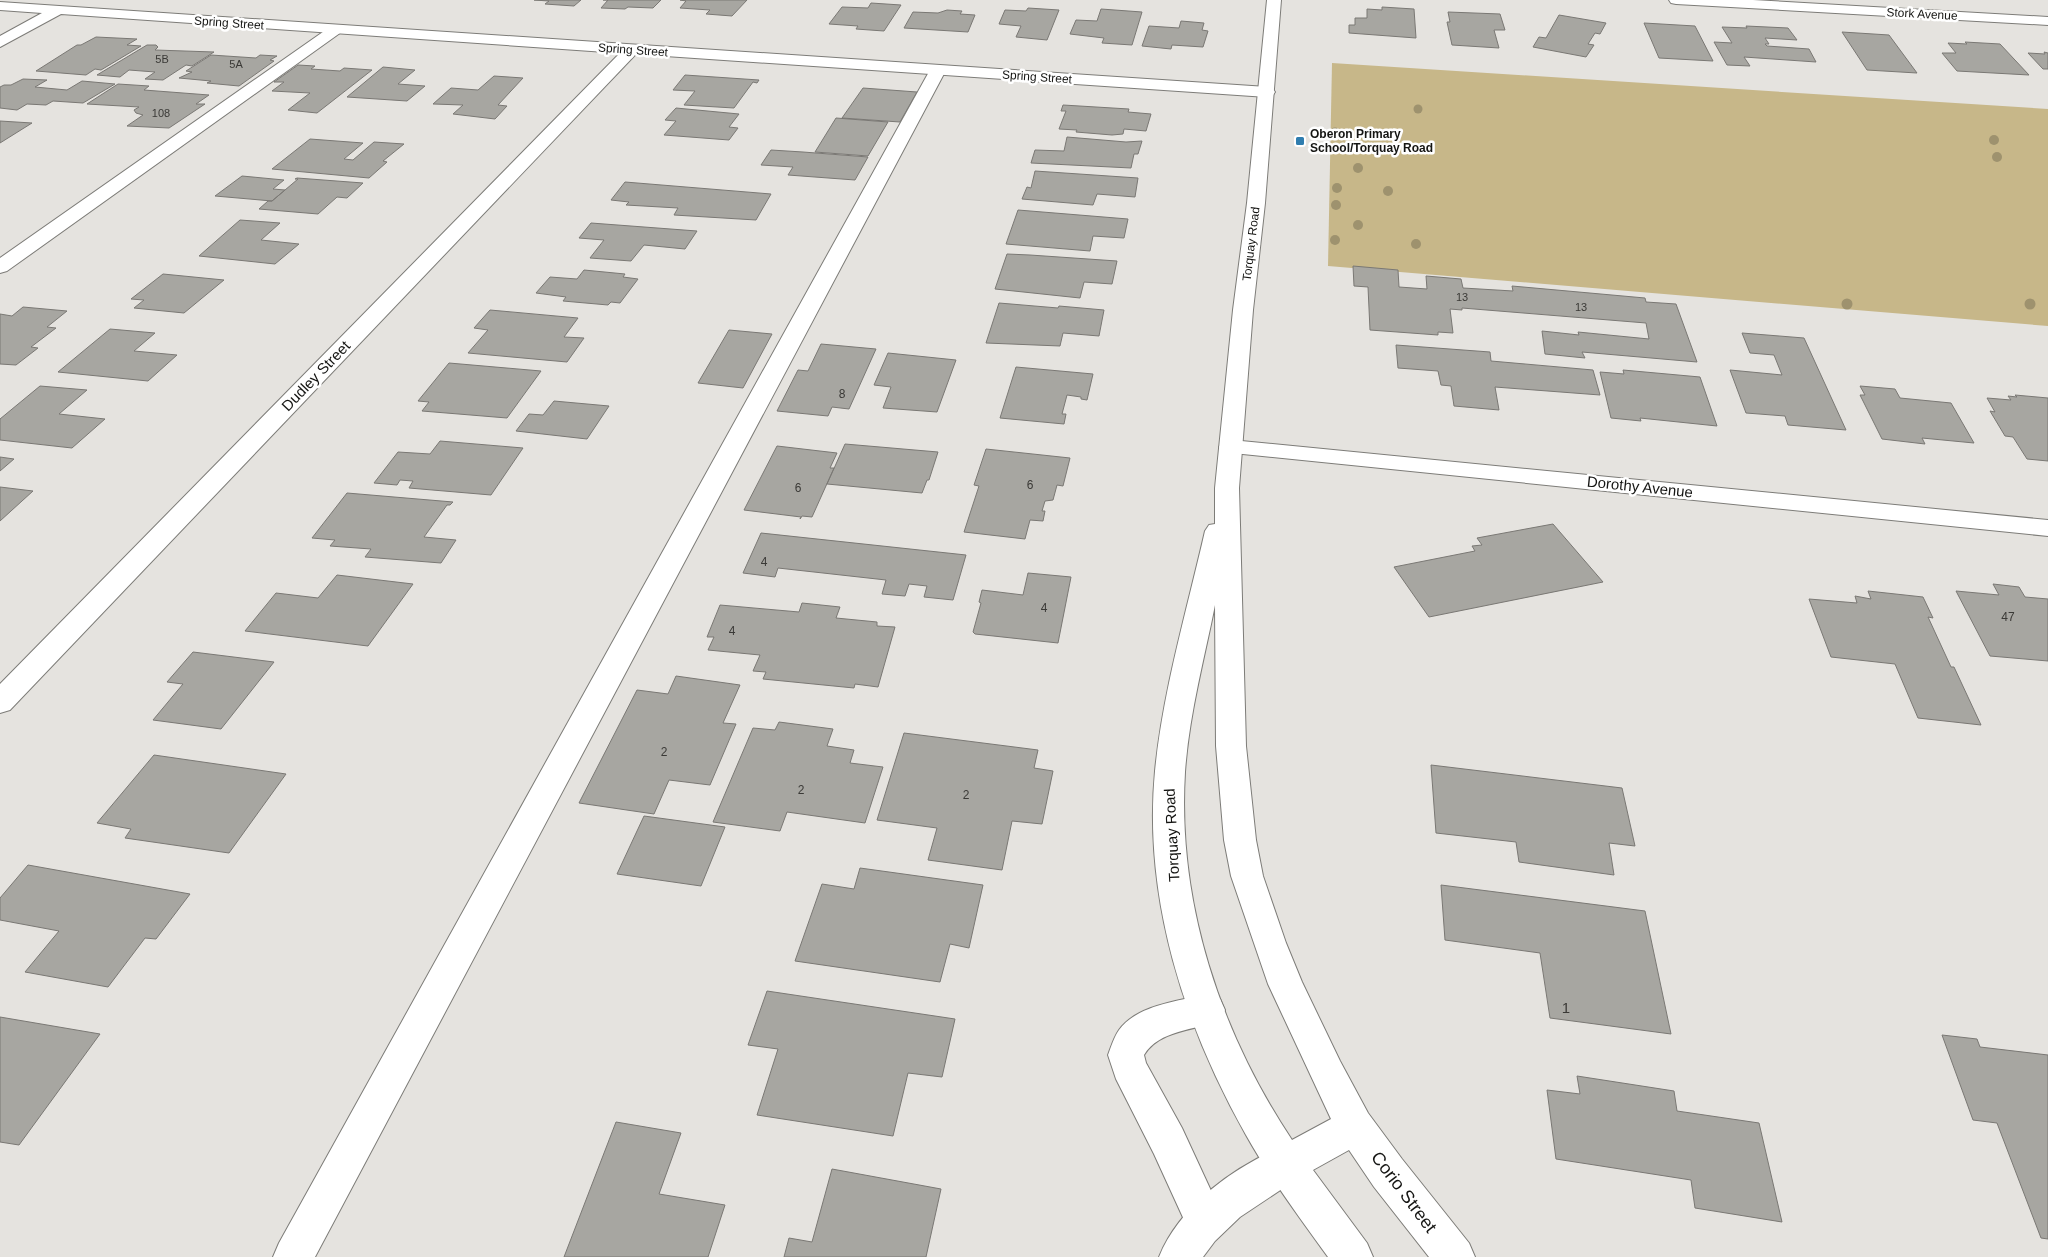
<svg xmlns="http://www.w3.org/2000/svg" width="2048" height="1257" viewBox="0 0 2048 1257" font-family="Arial,sans-serif">
  <style>
    .green { fill: #c7b789 }
    .building { fill: #a7a6a1; stroke: #7a7874 }
    .lines { fill: none; stroke-linecap: round; stroke-linejoin: round }
    .lane-casing { stroke: #7d7c78; stroke-width: 2 }
    .street-casing { stroke: #7d7c78; stroke-width: 2 }
    .secondary-casing { stroke: #7d7c78; stroke-width: 2 }
    .lane { fill: #fff; fill-rule: evenodd }
    .street { fill: #fff; fill-rule: evenodd }
    .secondary { fill: #fff; fill-rule: evenodd }
    .tree { fill: #9e926e }
    .poi-dot { fill: #2f7daf; stroke: #fff; stroke-width: 2 }
    .labels { text-anchor: middle; stroke-width: 5; stroke-linejoin: round; paint-order: stroke }
    .far-number-label { font-size: 11px; fill: #3a3936 }
    .far-street-label { font-size: 12px; fill: #151513; stroke: #fff }
    .far-poi-label { font-size: 12px; font-weight: bold; fill: #151513; stroke: #fff; text-anchor: start }
    .number-label { font-size: 12px; fill: #3a3936 }
    .street-label { font-size: 15px; fill: #151513; stroke: #fff }
    .near-number-label { font-size: 15px; fill: #3a3936 }
    .near-street-label { font-size: 18px; fill: #151513; stroke: #fff }
  </style>
  <rect width="100%" height="100%" fill="#e5e3df"/>
  <path class="green" d="M1332,63L2048,109V326L1328,266Z"/>
  <path class="building" d="M534,0H581L574,6L545,4L549,1Z
    M603,0H661L653,8L628,7L625,9L601,8L608,0Z
    M680,0H747L732,16L706,14L710,10L680,8L686,1Z
    M871,3L901,5L884,31L856,29L858,26L829,24L842,7L868,8Z
    M1382,7L1414,9L1416,38L1349,33V25H1355V18H1367V9L1382,10Z
    M1028,8L1059,10L1047,40L1016,37L1021,26L999,24L1005,10L1026,11Z
    M1101,9L1142,12L1132,45L1102,43L1104,38L1070,34L1076,20L1097,21Z
    M947,10L962,11L960,14L975,15L968,32L904,28L913,12L938,13Z
    M1448,12L1500,14L1505,30H1494L1499,48L1452,45L1447,22H1450Z
    M1559,15L1606,23L1600,34L1595,33L1588,44L1594,45L1586,57L1533,47L1539,37L1546,38Z
    M1181,21L1204,23L1202,30L1208,31L1203,47L1172,45L1171,49L1142,46L1149,26L1179,28Z
    M1644,23L1695,26L1713,61L1659,58Z
    M1746,26L1788,28L1797,40L1765,38L1769,44H1765L1767,46L1809,49L1816,62L1744,57L1750,66L1727,65L1714,42L1732,43L1722,27L1747,28Z
    M1842,32L1889,35L1917,73L1867,70Z
    M96,37L137,39L127,45L141,46L101,70L95,69L86,75L36,71L77,45H81Z
    M1965,42L2000,44L2029,75L1957,71L1942,53H1956L1948,43L1967,44Z
    M147,45H156L158,47L155,50L214,52L192,66L186,65L163,80L145,79L155,72L129,70L120,77L97,75Z
    M2044,52L2048,53V69H2043L2028,53L2045,54Z
    M211,55L256,58L260,55L277,56L270,60L274,61L239,86L207,83L211,81L179,78L192,72L186,71Z
    M298,65L315,66L311,69L340,71L344,68L372,70L317,113L288,110L310,93L272,91L284,82H274Z
    M383,67L415,70L398,84L425,86L407,101L347,97Z
    M685,75L759,80L757,83L753,82L734,108L684,105L695,91L673,90Z
    M494,76L523,78L498,105L507,106L495,119L453,114L463,105L433,104L451,88L478,90Z
    M23,79L47,80L35,87L67,90L82,81L115,84L83,103L53,101L46,105L27,104L17,110L0,108V87L4,85H11Z
    M118,84L149,86L144,90L209,95L196,104H205L169,128L127,126L143,115L136,113L134,110L139,107L87,104Z
    M863,88L917,92L900,122L842,118Z
    M1063,105L1129,109L1128,112L1151,114L1146,131L1124,129L1123,134L1112,135L1076,132L1077,130L1059,129L1066,111H1061Z
    M676,108L739,114L729,127L738,128L729,140L664,135L676,121L665,120Z
    M836,118L888,122L868,156L815,152Z
    M0,121L32,123L0,143Z
    M1067,137L1126,142L1142,141L1138,154H1134L1131,168L1031,163L1035,150L1064,151Z
    M310,139L363,143L344,159L353,160L374,142L404,144L383,161L387,162L369,178L272,169Z
    M771,150L803,152L868,157L855,180L788,175L793,167L761,165Z
    M1035,171L1138,178L1135,197L1097,194L1093,205L1022,199L1027,187L1031,188Z
    M242,176L284,180L273,189L285,190L272,201L215,196Z
    M297,178L363,183L347,198L337,197L318,214L259,209L268,201H272L298,179H295Z
    M625,182L771,194L756,220L674,215L678,208L626,205L629,202L611,200Z
    M1018,210L1128,219L1124,238L1093,236L1090,251L1006,244Z
    M240,220L280,223L261,240L299,244L275,264L199,256Z
    M591,223L697,231L685,249L644,245L631,261L590,258L604,240L579,238Z
    M1007,254L1030,255L1117,261L1112,284L1084,282L1080,298L995,289Z
    M1353,266L1398,270L1399,287L1427,289L1426,276L1461,279L1463,288L1513,291L1512,286L1645,298L1646,302L1676,304L1697,362L1582,352L1585,358L1545,354L1542,331L1579,335L1578,332L1649,339L1646,323L1462,308V310L1450,309L1453,333L1438,332V335L1370,330L1368,287L1354,286Z
    M584,270L625,274L623,277L638,279L620,303L611,302L608,305L563,301L566,297L536,293L550,277L577,279Z
    M163,274L224,280L184,313L134,308L144,300L131,299Z
    M999,303L1058,308L1059,306L1104,310L1099,336L1063,333L1060,346L986,343Z
    M23,307L67,311L47,327L56,328L31,347L38,348L16,365L0,364V314L12,316Z
    M490,310L578,318L564,337L584,338L567,362L468,353L488,330L474,328Z
    M110,329L155,333L134,351L177,355L148,381L58,372Z
    M729,330L772,334L743,388L698,383Z
    M1742,333L1804,338L1846,430L1788,425L1785,416L1746,413L1730,370L1782,375L1774,355L1750,353Z
    M821,344L876,349L849,409L832,407L828,416L777,411L798,370L808,371Z
    M1396,345L1490,352L1491,361L1593,370L1600,395L1495,387L1499,410L1454,406L1451,386L1441,385L1438,371L1398,368Z
    M888,353L956,360L937,412L883,408L891,387L874,385Z
    M449,363L541,371L507,418L422,411L429,402L418,401Z
    M1016,367L1093,374L1087,400L1081,399V397L1067,395L1062,414H1066L1064,424L1000,418Z
    M1623,370L1700,377L1717,426L1640,418L1641,421L1611,418L1600,372L1624,374Z
    M40,386L87,390L59,414L105,419L72,448L0,440V419Z
    M1860,386L1895,389L1900,398L1951,403L1974,443L1922,438L1925,444L1882,439L1860,395H1865Z
    M2015,395L2048,398V461L2027,459L2013,437L2005,436L1990,411L1995,412L1987,398L2011,400L2008,396L2017,397Z
    M554,401L609,406L587,439L516,431L529,414L543,415Z
    M440,441L523,448L491,495L409,488L413,481L400,480L397,485L374,483L398,452L430,454Z
    M845,444L938,452L929,480H927L922,493L827,484Z
    M777,446L837,453L830,468H834L812,517L802,516L800,519L801,517L744,510Z
    M986,449L1070,458L1063,486L1057,485L1053,500L1045,501L1042,511H1045L1043,521L1030,520L1025,539L964,532L979,486L974,485Z
    M0,457L14,459L0,471Z
    M0,487L33,491L0,521Z
    M347,493L453,502L450,505H447L424,537L456,540L441,563L365,557L371,549L330,546L335,540L312,538Z
    M1553,524L1603,582L1429,617L1394,567L1475,551L1472,546L1482,545L1477,538Z
    M761,533L966,555L953,600L924,597L927,586L909,584L905,596L882,594L886,580L778,568L775,577L743,573Z
    M1028,573L1071,577L1058,643L975,634L973,632L981,603L979,602L982,590L1023,595Z
    M337,575L413,584L368,646L245,631L276,593L318,598Z
    M1993,584L2019,587L2025,597L2048,599V661L1990,656L1956,591L1999,595Z
    M1868,591L1923,597L1933,618L1928,617L1951,667H1954L1981,725L1918,718L1895,664L1831,657L1809,599L1857,603L1855,596L1871,599Z
    M802,603L840,607L836,618L877,622V626L895,627L878,687L855,684L854,688L763,679L766,672L753,671L760,655L708,650L714,637H707L720,605L799,612Z
    M193,652L274,662L221,729L153,720L183,684L167,682Z
    M676,676L740,685L723,723L736,724L710,785L669,780L654,814L579,803L637,690L668,694Z
    M779,722L833,729L827,746L854,750L850,763L883,767L865,823L787,812L780,831L713,822L753,728L775,730Z
    M904,733L1038,750L1034,768L1053,771L1042,824L1012,821L1002,870L928,860L937,828L877,820Z
    M154,755L286,774L229,853L125,838L131,829L97,823Z
    M1431,765L1622,788L1635,846L1609,843L1614,875L1519,862L1516,842L1436,833Z
    M644,816L725,827L701,886L617,874Z
    M28,865L190,894L156,939L145,938L108,987L25,972L59,931L0,920V898Z
    M860,868L983,885L969,948L950,944L940,982L795,961L822,884L854,889Z
    M1441,885L1645,911L1671,1034L1550,1018L1540,953L1445,940Z
    M767,991L955,1019L942,1077L908,1073L893,1136L757,1115L778,1049L748,1045Z
    M0,1017L100,1034L19,1145L0,1142Z
    M1942,1035L1977,1039L1980,1047L2048,1055V1239L2041,1238L1997,1123L1973,1120Z
    M1577,1076L1674,1091L1677,1111L1759,1123L1782,1222L1695,1208L1691,1180L1556,1159L1547,1090L1580,1094Z
    M616,1122L681,1133L659,1194L725,1205L708,1257H564Z
    M832,1169L941,1189L926,1257H784L789,1238L812,1242Z"/>
  <g class="lines">
    <g class="lane-casing">
      <path id="lane" d="M335,26L340,27L342,30L340,33L7,271L0,273V258L330,27Z
        M938,65L944,67L946,70L315,1257H273L279,1243L930,70L932,67Z
        M1207,994L1220,999L1225,1010L1220,1021C1195,1030 1159,1030 1144,1055L1146,1063L1182,1128L1225,1221L1219,1235L1205,1241L1191,1235L1154,1154L1116,1079L1108,1055C1111,1047 1114,1037 1119,1030C1137,1005 1179,1001 1207,994Z"/>
    </g>
    <g class="street-casing">
      <path id="street" d="M1669,0H1753L2048,17V25L1676,4L1671,3Z
        M0,2L1267,87L1273,89L1275,92L1273,95L1267,97L636,54L10,710L0,713V684L620,53L61,14L0,47V36L42,13L0,10Z
        M1231,440L2048,520V536L1223,452L1219,447L1223,442Z
        M1286,1145L1300,1151L1305,1164L1300,1177L1240,1217L1215,1241L1203,1257H1159C1180,1205 1235,1166 1286,1145Z"/>
    </g>
    <g class="secondary-casing">
      <path id="secondary" d="M1267,0H1281L1265,203L1253,310L1239,488L1246,746L1256,840L1263,876L1286,943L1302,982L1340,1061L1368,1113L1402,1159L1469,1243L1475,1257H1429L1374,1187L1349,1150L1313,1170L1367,1243L1373,1257H1328C1299,1217 1270,1178 1246,1135C1184,1025 1143,898 1155,771C1163,690 1187,610 1205,531L1209,525L1215,524V488L1233,310L1247,203ZM1215,605L1216,746L1224,840L1231,876L1268,984L1331,1119L1292,1140C1220,1032 1177,902 1185,772C1189,715 1204,660 1215,605Z"/>
    </g>
    <use href="#lane" class="lane"/>
    <use href="#street" class="street"/>
    <use href="#secondary" class="secondary"/>
  </g>
  <g class="tree">
    <circle cx="1418" cy="109" r="4.5"/>
    <circle cx="1335" cy="132" r="4.5"/>
    <circle cx="1994" cy="140" r="5"/>
    <circle cx="1997" cy="157" r="5"/>
    <circle cx="1358" cy="168" r="5"/>
    <circle cx="1337" cy="188" r="5"/>
    <circle cx="1388" cy="191" r="5"/>
    <circle cx="1336" cy="205" r="5"/>
    <circle cx="1358" cy="225" r="5"/>
    <circle cx="1335" cy="240" r="5"/>
    <circle cx="1416" cy="244" r="5"/>
    <circle cx="1847" cy="304" r="5.5"/>
    <circle cx="2030" cy="304" r="5.5"/>
  </g>
  <rect class="poi-dot" x="1295" y="136" width="10" height="10" rx="2.5"/>
  <g class="labels">
    <g class="far-number-label">
      <text x="162" y="63">5B</text>
      <text x="236" y="68">5A</text>
      <text x="161" y="117">108</text>
      <text x="1462" y="301">13</text>
      <text x="1581" y="311">13</text>
    </g>
    <g class="far-street-label">
      <text transform="translate(1922 14) rotate(3)" y="4">Stork Avenue</text>
      <text transform="translate(229 23) rotate(4)" y="4">Spring Street</text>
      <text transform="translate(633 50) rotate(4)" y="4">Spring Street</text>
      <text transform="translate(1037 77) rotate(4)" y="4">Spring Street</text>
      <text transform="translate(1251 244) rotate(-83)" y="4">Torquay Road</text>
    </g>
    <g class="far-poi-label">
      <text x="1310" y="138">Oberon Primary<tspan x="1310" dy="14">School/Torquay Road</tspan></text>
    </g>
    <g class="number-label">
      <text x="842" y="398">8</text>
      <text x="1030" y="489">6</text>
      <text x="798" y="492">6</text>
      <text x="764" y="566">4</text>
      <text x="1044" y="612">4</text>
      <text x="2008" y="621">47</text>
      <text x="732" y="635">4</text>
      <text x="664" y="756">2</text>
      <text x="801" y="794">2</text>
      <text x="966" y="799">2</text>
    </g>
    <g class="street-label">
      <text transform="translate(316 376) rotate(-46)" y="5">Dudley Street</text>
      <text transform="translate(1640 487) rotate(6)" y="5">Dorothy Avenue</text>
      <text transform="translate(1172 835) rotate(-93)" y="5">Torquay Road</text>
    </g>
    <g class="near-number-label">
      <text x="1566" y="1013">1</text>
    </g>
    <g class="near-street-label">
      <text transform="translate(1404 1192) rotate(53)" y="6">Corio Street</text>
    </g>
  </g>
</svg>
